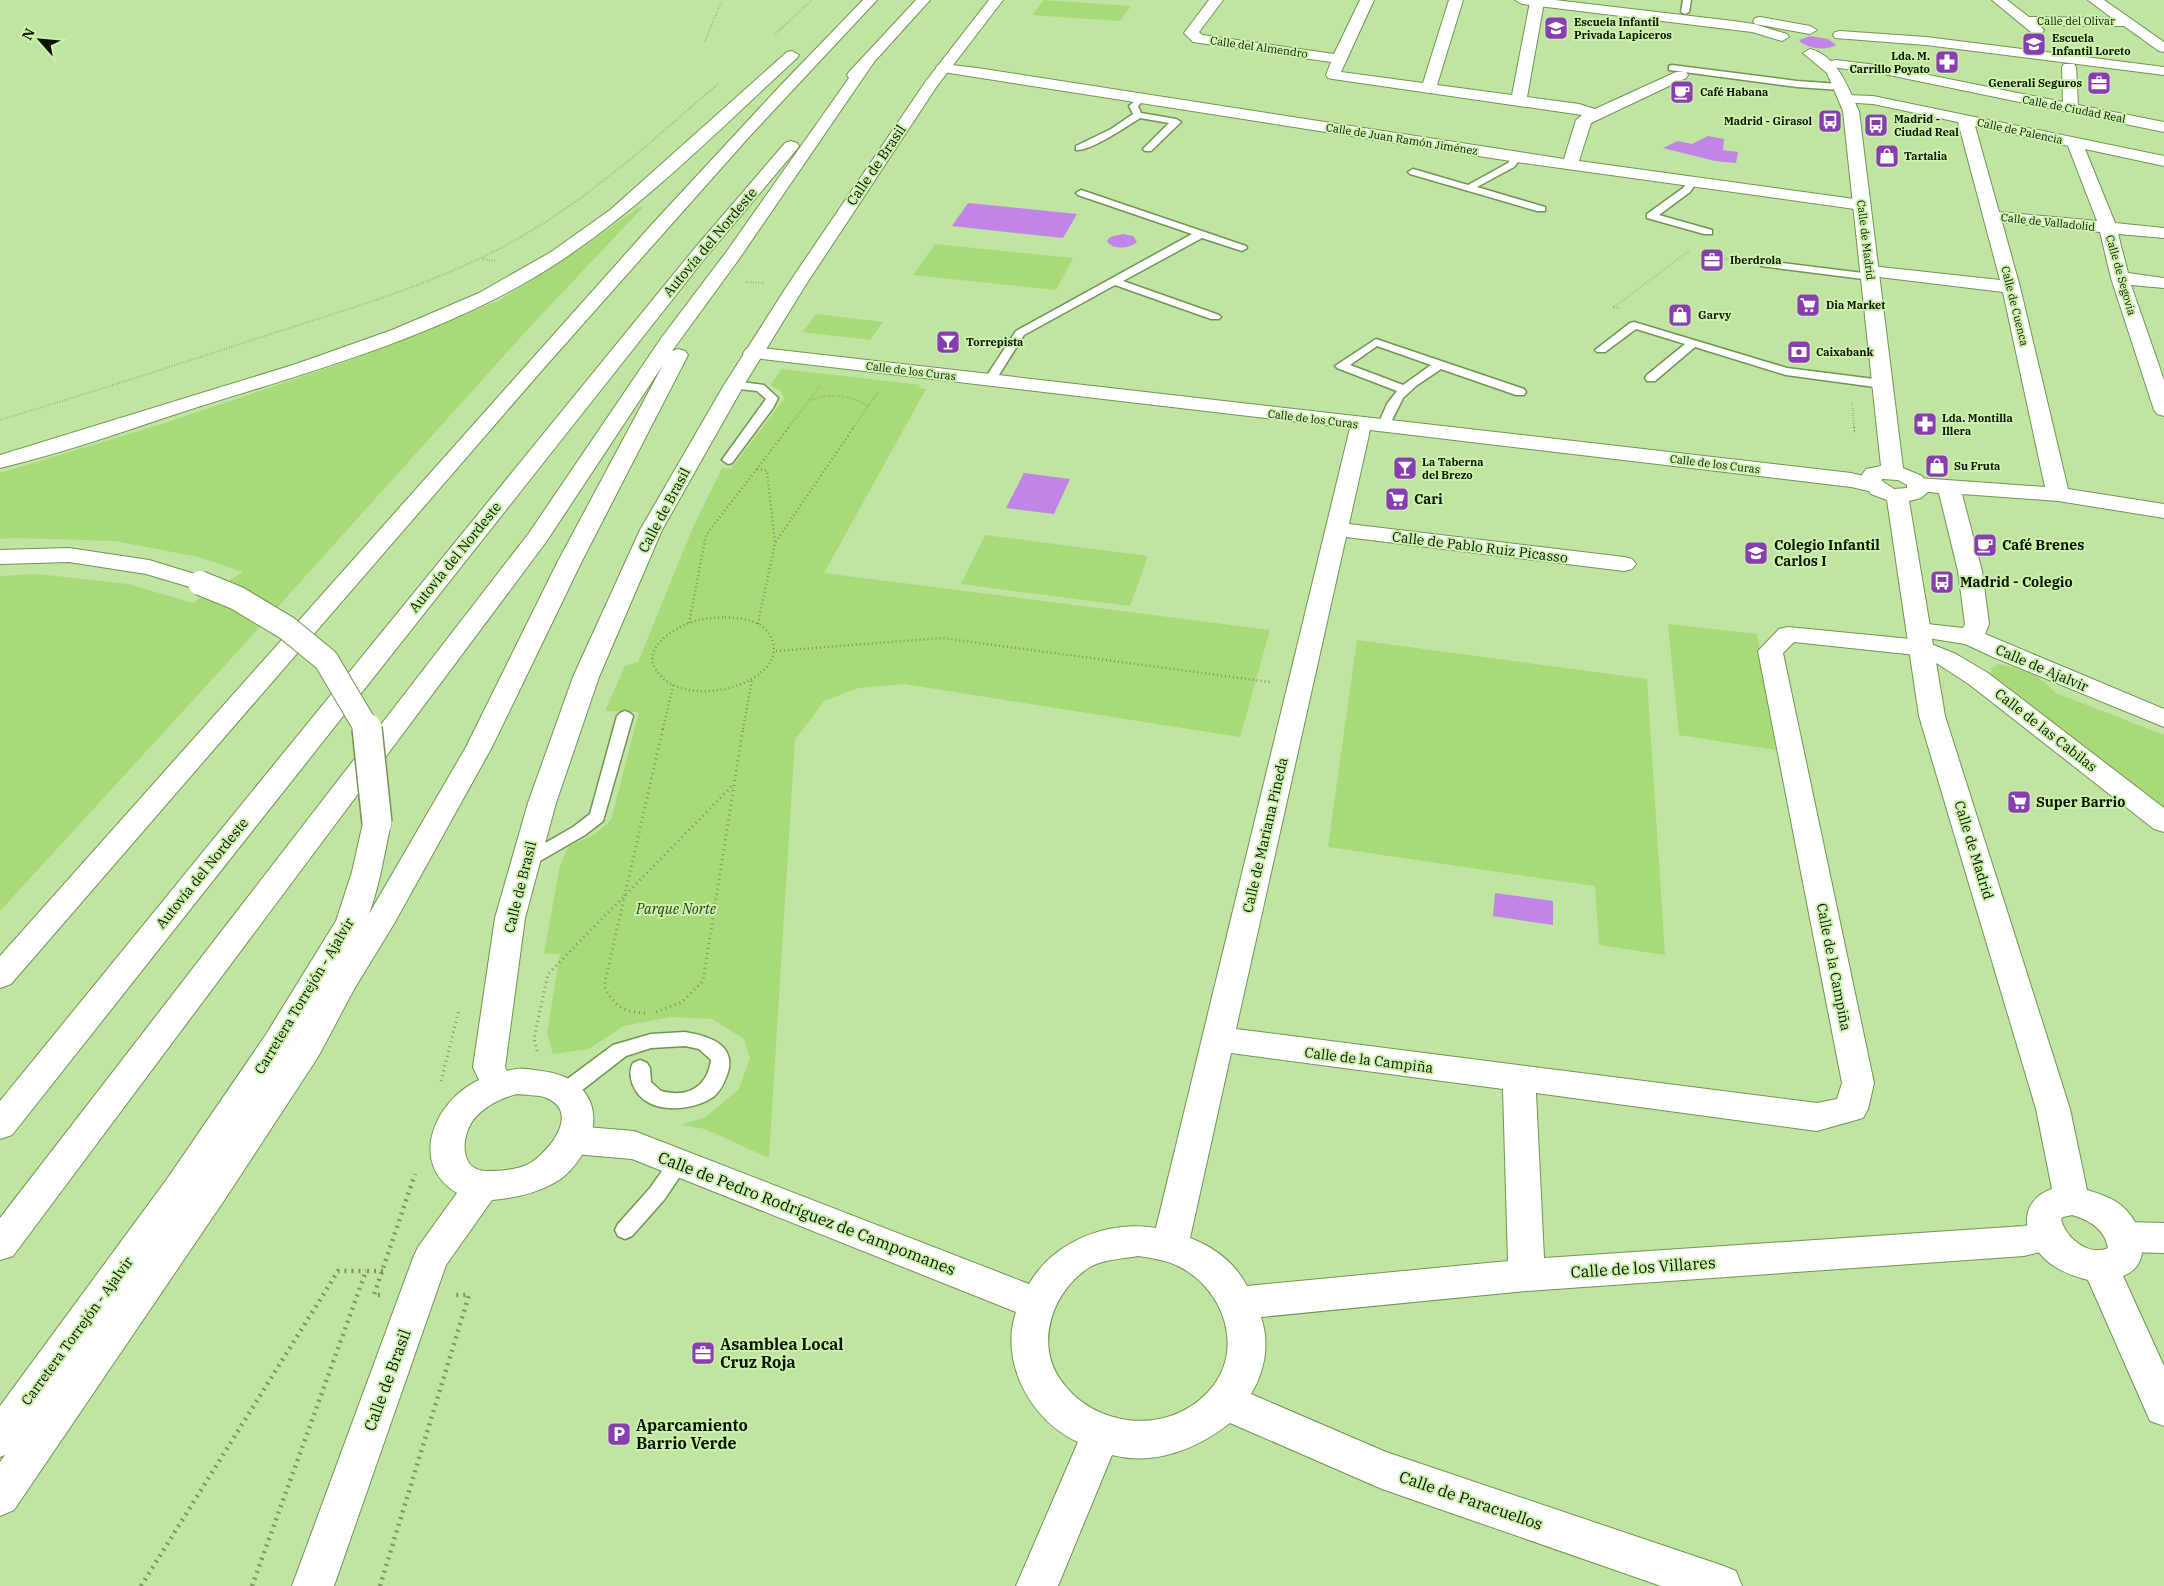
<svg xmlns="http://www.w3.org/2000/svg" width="2164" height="1586" viewBox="0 0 2164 1586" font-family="'IBM Plex Serif',serif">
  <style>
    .green { fill: #a8da78 }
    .water { fill: #c184e7 }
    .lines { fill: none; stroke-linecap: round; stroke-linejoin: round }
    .lane-casing { stroke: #729454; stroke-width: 3 }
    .street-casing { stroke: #729454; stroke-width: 2 }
    .secondary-casing { stroke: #729454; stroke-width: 2 }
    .primary-casing { stroke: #729454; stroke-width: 2 }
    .highway-casing { stroke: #729454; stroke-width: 2 }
    .path-far3 { stroke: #7c9765; stroke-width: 2; stroke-dasharray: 0.5 2; stroke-linecap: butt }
    .path-far2 { stroke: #7c9765; stroke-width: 2.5; stroke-dasharray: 1 3; stroke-linecap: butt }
    .path-far1 { stroke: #7c9765; stroke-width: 3; stroke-dasharray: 1 4; stroke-linecap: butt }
    .path { stroke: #7c9765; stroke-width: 4.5; stroke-dasharray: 2 5; stroke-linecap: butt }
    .lane { fill: #fff; fill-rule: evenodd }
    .street { fill: #fff; fill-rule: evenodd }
    .secondary { fill: #fff; fill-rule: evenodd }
    .primary { fill: #fff; fill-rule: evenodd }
    .highway { fill: #fff; fill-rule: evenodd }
    .primary-bridge-far1-casing { stroke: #729454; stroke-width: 26; stroke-linecap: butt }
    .primary-bridge-casing { stroke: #729454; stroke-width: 32; stroke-linecap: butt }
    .primary-bridge-far1 { stroke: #fff; stroke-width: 24 }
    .primary-bridge { stroke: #fff; stroke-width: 29 }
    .labels { text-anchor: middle; stroke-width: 4; stroke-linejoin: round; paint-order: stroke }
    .far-street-label { font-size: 11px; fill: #091500; stroke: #cdf2ae }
    .far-poi-label { font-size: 11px; font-weight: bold; fill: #091500; stroke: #cdf2ae; text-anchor: start }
    .street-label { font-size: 14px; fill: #091500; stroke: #cdf2ae }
    .poi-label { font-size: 14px; font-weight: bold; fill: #091500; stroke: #cdf2ae; text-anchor: start }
    .park-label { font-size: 14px; font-style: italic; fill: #273c0f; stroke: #cdf2ae }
    .near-street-label { font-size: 16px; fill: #091500; stroke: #cdf2ae }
    .near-poi-label { font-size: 16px; font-weight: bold; fill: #091500; stroke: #cdf2ae; text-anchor: start }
  </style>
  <rect width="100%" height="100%" fill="#c0e4a1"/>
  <path class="green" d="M1044,0L1131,6L1120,21L1032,15Z
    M644,206L528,329L239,650L0,911V576L37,574L128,584L193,603L243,572L199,557L115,541L15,538L0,539V473L159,425L348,361L498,301L584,247L636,209Z
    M935,244L1073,258L1056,290L913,275Z
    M816,314L883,322L870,340L803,332Z
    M782,369L921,385L919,388L926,389L824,573L1270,630L1240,737L904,684L858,688L824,701L795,740L769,1158L705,1129L680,1125L706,1117L739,1089L750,1058L744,1039L712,1019L670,1017L624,1026L589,1049L553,1054L547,1033L560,954H544L560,865L569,846L595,834L611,820L639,712L605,711L625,666L638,662L694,525L722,468L731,469L784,399L781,391L770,385Z
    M985,535L1148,556L1130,606L961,584Z
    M1668,624L1757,634L1776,750L1679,735Z
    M1357,640L1647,679L1665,955L1599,945L1595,886L1328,847Z
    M1998,664C2023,669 2039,674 2056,693L2164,735V811L1990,677L1992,668Z"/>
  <path class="water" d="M1810,36L1828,39L1836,45C1826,51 1806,49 1799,40Z
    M1708,136L1724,139L1723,150L1738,152L1736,163L1715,161L1663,148L1678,141L1692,144Z
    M968,203L1077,214L1063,238L952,226Z
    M1123,234L1133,236L1137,242C1129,249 1113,250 1107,241L1110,237Z
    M1024,473L1070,479L1054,514L1006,508Z
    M1495,893L1553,901V925L1493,916Z"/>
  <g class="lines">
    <g class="lane-casing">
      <path id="lane" d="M1683,0H1691L1689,12L1685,14L1681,12Z
        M1672,65L1797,81L1840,84L1844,87L1840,90L1797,87L1669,70V66Z
        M1142,95L1146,98L1138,106L1141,113L1176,119L1181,122L1151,151H1145L1143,149L1169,123L1140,118C1128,126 1089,152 1076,150V146L1111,129L1133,114L1129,106Z
        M1517,154L1522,157L1514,167L1477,187L1545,207V211H1537L1410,174L1408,172L1413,169L1468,185L1508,163L1514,155Z
        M1692,179L1697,182L1690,192L1659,215L1712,230V234H1704L1647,218V214L1683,188L1689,180Z
        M1081,190L1246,246L1247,248L1242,251L1202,238L1123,281L1219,315L1221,317L1219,319H1211L1115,285L1024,335L994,383H986L984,380L1016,331L1192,234L1078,195L1076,193Z
        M1765,261L1871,274L1876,277L1871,280L1761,266L1760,264Z
        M1634,322L1787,368L1882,380L1888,384L1882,388L1786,375L1695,347L1655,381H1647L1645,378L1647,375L1685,344L1636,329L1605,352H1597L1595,350L1630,323Z
        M1376,339L1524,389L1526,392L1524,395H1516L1441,369L1416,386L1403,398L1387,430H1379L1377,427L1387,404L1397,391L1337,368L1335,366ZM1377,346L1431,365L1403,385L1350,365Z
        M734,381L764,385L778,398L773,408L732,463L728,464L722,460L766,399L757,391L730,388L728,385Z
        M625,711L630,713L633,716L603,821L585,835L533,865L527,867L521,865L519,861L521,857L573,827L590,814L617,716L620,713Z
        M685,1032C708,1036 738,1044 727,1075C724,1083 720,1092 713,1097C693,1111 651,1115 636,1091C631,1083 628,1072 633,1063L640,1060L647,1063L650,1068L651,1082L661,1091C687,1098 707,1088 711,1060L699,1049L685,1046L651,1048L626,1056L572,1098L565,1100L558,1098L555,1092L558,1086L613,1045L651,1034Z
        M679,1155L686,1157L689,1163L664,1200L632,1236L625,1239L618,1236L615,1230L618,1224L650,1188L672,1157Z"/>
    </g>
    <g class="street-casing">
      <path id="street" d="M1209,0H1223L1199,32L1202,35L1334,54L1360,0H1374L1341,72L1423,83L1449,0H1463L1437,85L1512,95L1530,2L1532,0H1542L1544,2L1527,97L1579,104L1595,109L1676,72H1686L1688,75L1686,78L1591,123L1579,161L1862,200L1868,201L1870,205L1868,209L1862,210L1517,162L943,72L938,71L936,68L938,65L943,64L977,68L1564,159L1576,120L1582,115L1333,79L1328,78L1326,75L1331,62L1193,42L1184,33Z
        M1992,0H2007L2029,17L2112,18L2088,0H2104L2164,42V52L2159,51L2124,26L2039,25L2044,30L2042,33H2032Z
        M1836,60L1884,66L2063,102L2062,67L2064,64H2074L2076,67L2078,105L2164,122V132L1884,74L1831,67L1829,64L1831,61Z
        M1846,95L1873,96L2164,156V166L2085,149L2115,223L2164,228V238L2118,234L2128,273L2164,278V288L2131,285L2164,380V416L2157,414L2154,410L2111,278L2100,232L2002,222L2020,287L2068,489L2164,504V518L2058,501L1962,494L1982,571L1989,624L1985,634L2164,709V727L1993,657L1965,644L1909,635L1906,630L1909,625L1918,623L1963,628L1965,624L1958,571L1939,493L1911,490L1908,485L1911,480L1919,478L2045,487L2003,292L1871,276L1865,275L1862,271L1865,267L1871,266L2000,280L1958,122L1873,104L1841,102L1839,99L1841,96ZM1975,126L2068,146L2097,221L1999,212Z
        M753,347L1704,456L1851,473L1881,480L1884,485L1881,490L1873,492L1851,487L1370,430L1349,524L1624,557L1632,559L1636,564L1632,569L1624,571L1346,537L1236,1029L1817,1103L1837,1099L1842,1083L1758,651L1779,629L1788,627L1921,640L1956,654L1988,673L2164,808V832L2154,829L1970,685L1938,664L1916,655L1794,642L1783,653L1874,1083L1868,1109L1863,1118L1817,1131L1536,1093L1544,1258L2024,1226L2048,1221L2061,1225L2066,1236L2061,1247L2024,1256L1527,1291L1261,1317C1270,1343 1265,1371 1251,1394L1386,1452L1721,1565L1736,1571L1742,1586H1661L1382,1489L1230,1423C1197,1449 1155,1466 1112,1455L1058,1586H1016L1078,1442C1031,1421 999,1362 1016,1312L632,1159L574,1154L562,1150L557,1140L562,1130L574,1126L634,1131L1029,1284C1054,1241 1108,1220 1156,1228L1350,428L746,357L743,353L746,349ZM1231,1053L1503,1089L1508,1261L1247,1286C1235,1263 1214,1247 1190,1238ZM1138,1256C1151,1258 1166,1260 1178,1266C1225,1289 1246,1352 1208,1392C1167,1436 1093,1428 1060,1379C1034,1342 1054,1289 1090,1267C1104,1259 1123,1259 1138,1256Z
        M2125,1222L2164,1223V1253L2125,1252L2112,1248L2107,1237L2112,1226Z"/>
    </g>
    <g class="secondary-casing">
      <path id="secondary" d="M989,0H1003L937,86L805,286L744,385L662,530L599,677L556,803L525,918L505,1067L507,1071C519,1067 529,1069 541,1071C588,1076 607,1112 583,1153C576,1165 566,1177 554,1183C534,1194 514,1198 492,1200L446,1265L334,1586H292L413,1258L418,1247L457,1193C407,1163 435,1100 479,1080L473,1067L495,918L528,803L573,677L640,530L724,385L787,286L926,81ZM517,1094C525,1095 536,1095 544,1097C581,1110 552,1148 532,1162C519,1170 502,1171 488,1171C458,1172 461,1135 474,1119C485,1106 501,1098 517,1094Z
        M1515,0H1555L1733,21L1754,24L1787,34L1789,37L1782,41L1752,32L1522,4Z
        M1760,17L1810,26L1817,30L1810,34L1755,24L1753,21L1755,18Z
        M1840,31L1926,37L2164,67V75L1926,45L1835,38L1833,35L1835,32Z
        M1810,49C1838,56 1848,88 1859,111L1903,468L1922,476L1930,490L1921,498L1909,501L1945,716L2070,1109L2087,1190C2100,1194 2113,1198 2123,1207C2143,1225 2154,1264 2123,1276L2164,1366V1426L2150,1421L2088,1280C2073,1276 2058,1271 2046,1260C2022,1238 2017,1201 2052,1189L2036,1109L1919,716L1887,500L1871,494L1859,479L1866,469L1881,466L1843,111L1827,73L1803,53ZM1882,479L1898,480L1907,485V488L1894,489L1882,481ZM2072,1215C2089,1220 2105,1229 2108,1248C2088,1257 2065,1237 2061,1219L2063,1217Z
        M348,941L359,944L363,952L360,978L318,1057L223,1202L14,1510L0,1516V1462L199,1182L296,1039L330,978L333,952L337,944Z"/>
    </g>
    <g class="primary-casing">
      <path id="primary" d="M69,548L149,560L208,578L212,583L208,588L200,590L146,574L69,562L0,564V550Z
        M377,813L387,816L391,823C384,855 377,902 362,930L287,1054L191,1199L14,1451L0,1457V1406L167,1179L265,1036L336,921L352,872L363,823L367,816Z"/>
    </g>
    <g class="highway-casing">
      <path id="highway" d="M863,0H877L749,137L544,368L11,984L0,988V956L654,222L780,86Z
        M916,0H930L874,62L739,259L672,351L678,349L685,351L688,355L581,563L492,747L395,922L356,986L345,990L334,986L330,978L369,914L466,747L557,563L663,365L546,542L13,1256L0,1260V1218L529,533L662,337L727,251L849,78L847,75L849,72Z
        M792,51L799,55L797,58C722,127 649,201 565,258C459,330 323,368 201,406C135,427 68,452 0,468V455L296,364L392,330L479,293L551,252L610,210L787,52Z
        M791,141L797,143L799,146L797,149L706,257L12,1135L0,1139V1101L694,249L785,143Z"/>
    </g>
    <path class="path-far3" d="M774,35L812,0
      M705,41L722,0
      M1712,255L1742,263
      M482,259L495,261
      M746,282L765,283
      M1619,308L1614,307L1690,250
      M810,400C832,393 849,394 869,407
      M1852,403L1854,428
      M0,420C93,392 185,362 277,332C361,305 447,280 524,235C595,194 656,137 718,84
      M788,428L820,386
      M853,428L879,391"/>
    <path class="path-far2" d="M1854,427V431H1858
      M757,469L767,471L775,543
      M725,617C736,618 748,618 758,624C777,634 779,657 763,671C738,693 678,703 656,670C641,647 677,626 695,621C705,618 715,618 725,617Z
      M689,623L706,535L789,427
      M758,624L775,543L854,427
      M776,651L942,638L1270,682
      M663,729L673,685
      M743,729L752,679"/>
    <path class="path-far1" d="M656,1012L682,1002L703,981L743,728
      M645,1013C624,1013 613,1005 604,986L663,728
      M537,1051L534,1038L548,974L732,786
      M441,1081L459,1010"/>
    <path class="path" d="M380,1295H374L415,1174
      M141,1586L338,1271H366
      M252,1586L366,1271H383
      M380,1586L469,1295H456"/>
    <use href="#lane" class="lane"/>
    <use href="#street" class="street"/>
    <use href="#secondary" class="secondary"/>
    <use href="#primary" class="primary"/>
    <use href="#highway" class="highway"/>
    <g class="primary-bridge-far1-casing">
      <path id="primary-bridge-far1" d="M200,583L237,598L287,628L326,660L367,729"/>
    </g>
    <g class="primary-bridge-casing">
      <path id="primary-bridge" d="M367,728L377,823"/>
    </g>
    <use href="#primary-bridge-far1" class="primary-bridge-far1"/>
    <use href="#primary-bridge" class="primary-bridge"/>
  </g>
  <defs>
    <g id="school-square" transform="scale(1.25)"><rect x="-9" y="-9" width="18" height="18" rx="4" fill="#883eb1" stroke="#cdf2ae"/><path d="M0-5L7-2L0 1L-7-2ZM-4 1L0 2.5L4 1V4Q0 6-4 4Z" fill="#fff"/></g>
    <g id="pharmacy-square" transform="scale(1.25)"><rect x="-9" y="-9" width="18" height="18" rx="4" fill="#883eb1" stroke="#cdf2ae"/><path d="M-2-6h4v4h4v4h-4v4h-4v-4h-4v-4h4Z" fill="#fff"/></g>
    <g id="office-square" transform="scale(1.25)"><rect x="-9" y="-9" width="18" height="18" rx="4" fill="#883eb1" stroke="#cdf2ae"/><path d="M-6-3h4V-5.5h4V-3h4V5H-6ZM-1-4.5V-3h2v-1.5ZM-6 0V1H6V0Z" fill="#fff"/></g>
    <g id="cafe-square" transform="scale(1.25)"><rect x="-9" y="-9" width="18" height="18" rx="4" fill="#883eb1" stroke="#cdf2ae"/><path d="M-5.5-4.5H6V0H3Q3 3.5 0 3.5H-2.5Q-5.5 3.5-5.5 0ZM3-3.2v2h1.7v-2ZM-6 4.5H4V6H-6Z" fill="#fff"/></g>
    <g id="bus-square" transform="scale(1.25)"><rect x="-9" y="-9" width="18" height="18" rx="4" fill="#883eb1" stroke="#cdf2ae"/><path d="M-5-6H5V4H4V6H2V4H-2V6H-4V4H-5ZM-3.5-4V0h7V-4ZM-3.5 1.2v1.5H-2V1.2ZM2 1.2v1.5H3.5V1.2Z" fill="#fff"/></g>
    <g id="shop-square" transform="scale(1.25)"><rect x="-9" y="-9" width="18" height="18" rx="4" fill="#883eb1" stroke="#cdf2ae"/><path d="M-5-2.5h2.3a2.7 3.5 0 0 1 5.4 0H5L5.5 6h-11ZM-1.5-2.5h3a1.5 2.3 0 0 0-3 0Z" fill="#fff"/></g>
    <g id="supermarket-square" transform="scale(1.25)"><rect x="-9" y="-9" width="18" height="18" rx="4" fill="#883eb1" stroke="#cdf2ae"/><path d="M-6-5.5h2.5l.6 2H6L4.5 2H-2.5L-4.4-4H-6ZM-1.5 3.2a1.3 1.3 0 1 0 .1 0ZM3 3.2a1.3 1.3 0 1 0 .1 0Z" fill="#fff"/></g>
    <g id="bar-square" transform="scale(1.25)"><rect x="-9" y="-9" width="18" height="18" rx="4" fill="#883eb1" stroke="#cdf2ae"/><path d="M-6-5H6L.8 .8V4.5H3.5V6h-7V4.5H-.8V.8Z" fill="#fff"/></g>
    <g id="bank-square" transform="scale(1.25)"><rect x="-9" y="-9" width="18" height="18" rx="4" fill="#883eb1" stroke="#cdf2ae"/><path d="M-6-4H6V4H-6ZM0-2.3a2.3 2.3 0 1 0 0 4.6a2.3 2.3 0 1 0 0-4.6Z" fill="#fff"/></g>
    <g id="parking-square" transform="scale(1.25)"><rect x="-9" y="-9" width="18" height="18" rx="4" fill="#883eb1" stroke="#cdf2ae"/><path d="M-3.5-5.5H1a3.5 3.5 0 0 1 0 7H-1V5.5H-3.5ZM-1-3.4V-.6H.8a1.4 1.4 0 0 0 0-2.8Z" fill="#fff"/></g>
  </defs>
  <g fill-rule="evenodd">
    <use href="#school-square" x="1556" y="28"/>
    <use href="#school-square" x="2034" y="44"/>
    <use href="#pharmacy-square" x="1947" y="62"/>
    <use href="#office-square" x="2099" y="83"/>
    <use href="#cafe-square" x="1682" y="92"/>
    <use href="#bus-square" x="1830" y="121"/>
    <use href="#bus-square" x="1876" y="125"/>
    <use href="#shop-square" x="1887" y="156"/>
    <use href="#office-square" x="1712" y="260"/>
    <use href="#supermarket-square" x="1808" y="305"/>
    <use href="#shop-square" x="1680" y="315"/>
    <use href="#bar-square" x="948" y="342"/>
    <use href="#bank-square" x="1799" y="352"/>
    <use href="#pharmacy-square" x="1925" y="424"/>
    <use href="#shop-square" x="1937" y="466"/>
    <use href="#bar-square" x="1405" y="468"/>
    <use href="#supermarket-square" x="1397" y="499"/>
    <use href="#cafe-square" x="1985" y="545"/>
    <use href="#school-square" x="1756" y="553"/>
    <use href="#bus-square" x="1942" y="582"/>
    <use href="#supermarket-square" x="2019" y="802"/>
    <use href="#office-square" x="703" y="1353"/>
    <use href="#parking-square" x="619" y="1434"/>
  </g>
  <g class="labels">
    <g class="far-street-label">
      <text x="2076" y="25">Calle del Olivar</text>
      <text transform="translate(1259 47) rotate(8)" y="4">Calle del Almendro</text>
      <text transform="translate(2074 109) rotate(11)" y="4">Calle de Ciudad Real</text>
      <text transform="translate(2020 131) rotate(12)" y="4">Calle de Palencia</text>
      <text transform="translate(1402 139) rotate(9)" y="4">Calle de Juan Ramón Jiménez</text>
      <text transform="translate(2048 222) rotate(6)" y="4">Calle de Valladolid</text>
      <text transform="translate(1866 240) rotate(83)" y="4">Calle de Madrid</text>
      <text transform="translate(2121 275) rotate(74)" y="4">Calle de Segovia</text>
      <text transform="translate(2015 306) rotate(76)" y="4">Calle de Cuenca</text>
      <text transform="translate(911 371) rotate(7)" y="4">Calle de los Curas</text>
      <text transform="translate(1313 419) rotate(7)" y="4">Calle de los Curas</text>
      <text transform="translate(1715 464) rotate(7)" y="4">Calle de los Curas</text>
    </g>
    <g class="far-poi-label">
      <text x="1574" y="26">Escuela Infantil<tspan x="1574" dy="13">Privada Lapiceros</tspan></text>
      <text x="2052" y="42">Escuela<tspan x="2052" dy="13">Infantil Loreto</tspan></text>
      <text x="1930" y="60" text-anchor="end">Lda. M.<tspan x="1930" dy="13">Carrillo Poyato</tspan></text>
      <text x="2082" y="87" text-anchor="end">Generali Seguros</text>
      <text x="1700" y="96">Café Habana</text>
      <text x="1894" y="123">Madrid -<tspan x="1894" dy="13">Ciudad Real</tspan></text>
      <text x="1812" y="125" text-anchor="end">Madrid - Girasol</text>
      <text x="1904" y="160">Tartalia</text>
      <text x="1730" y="264">Iberdrola</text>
      <text x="1826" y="309">Dia Market</text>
      <text x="1698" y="319">Garvy</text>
      <text x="966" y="346">Torrepista</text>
      <text x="1816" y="356">Caixabank</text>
      <text x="1942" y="422">Lda. Montilla<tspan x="1942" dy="13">Illera</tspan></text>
      <text x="1422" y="466">La Taberna<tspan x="1422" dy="13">del Brezo</tspan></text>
      <text x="1954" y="470">Su Fruta</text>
    </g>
    <g class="street-label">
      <text transform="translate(876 165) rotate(-56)" y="5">Calle de Brasil</text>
      <text transform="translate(710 242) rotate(-50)" y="5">Autovía del Nordeste</text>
      <text transform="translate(664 510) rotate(-62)" y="5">Calle de Brasil</text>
      <text transform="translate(1480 547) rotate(7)" y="5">Calle de Pablo Ruiz Picasso</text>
      <text transform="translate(455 557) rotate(-51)" y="5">Autovía del Nordeste</text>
      <text transform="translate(2042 668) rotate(23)" y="5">Calle de Ajalvir</text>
      <text transform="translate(2046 730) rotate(38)" y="5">Calle de las Cabilas</text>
      <text transform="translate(1265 835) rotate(-77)" y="5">Calle de Mariana Pineda</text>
      <text transform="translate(1974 850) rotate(73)" y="5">Calle de Madrid</text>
      <text transform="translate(202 873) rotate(-51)" y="5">Autovía del Nordeste</text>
      <text transform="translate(520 887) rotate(-76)" y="5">Calle de Brasil</text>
      <text transform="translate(1834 967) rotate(79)" y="5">Calle de la Campiña</text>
      <text transform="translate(304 996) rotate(-59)" y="5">Carretera Torrejón - Ajalvir</text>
      <text transform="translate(1369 1060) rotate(7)" y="5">Calle de la Campiña</text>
      <text transform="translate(77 1331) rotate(-54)" y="5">Carretera Torrejón - Ajalvir</text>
    </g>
    <g class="poi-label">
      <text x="1414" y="504">Cari</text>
      <text x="1774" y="550">Colegio Infantil<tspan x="1774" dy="16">Carlos I</tspan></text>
      <text x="2002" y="550">Café Brenes</text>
      <text x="1960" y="587">Madrid - Colegio</text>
      <text x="2036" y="807">Super Barrio</text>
    </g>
    <g class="park-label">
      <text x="676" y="914">Parque Norte</text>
    </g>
    <g class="near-street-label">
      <text transform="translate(807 1213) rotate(21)" y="6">Calle de Pedro Rodríguez de Campomanes</text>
      <text transform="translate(1643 1267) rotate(-4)" y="6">Calle de los Villares</text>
      <text transform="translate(387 1380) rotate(-70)" y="6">Calle de Brasil</text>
      <text transform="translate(1471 1500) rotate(19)" y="6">Calle de Paracuellos</text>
    </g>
    <g class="near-poi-label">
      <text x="720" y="1350">Asamblea Local<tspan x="720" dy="18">Cruz Roja</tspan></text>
      <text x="636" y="1431">Aparcamiento<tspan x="636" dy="18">Barrio Verde</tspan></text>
    </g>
  </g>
  <g transform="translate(40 40) rotate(297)" stroke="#cdf2ae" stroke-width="4" paint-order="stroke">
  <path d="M0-4L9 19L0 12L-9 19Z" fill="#091500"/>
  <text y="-8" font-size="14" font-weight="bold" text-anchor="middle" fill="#091500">N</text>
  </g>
</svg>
